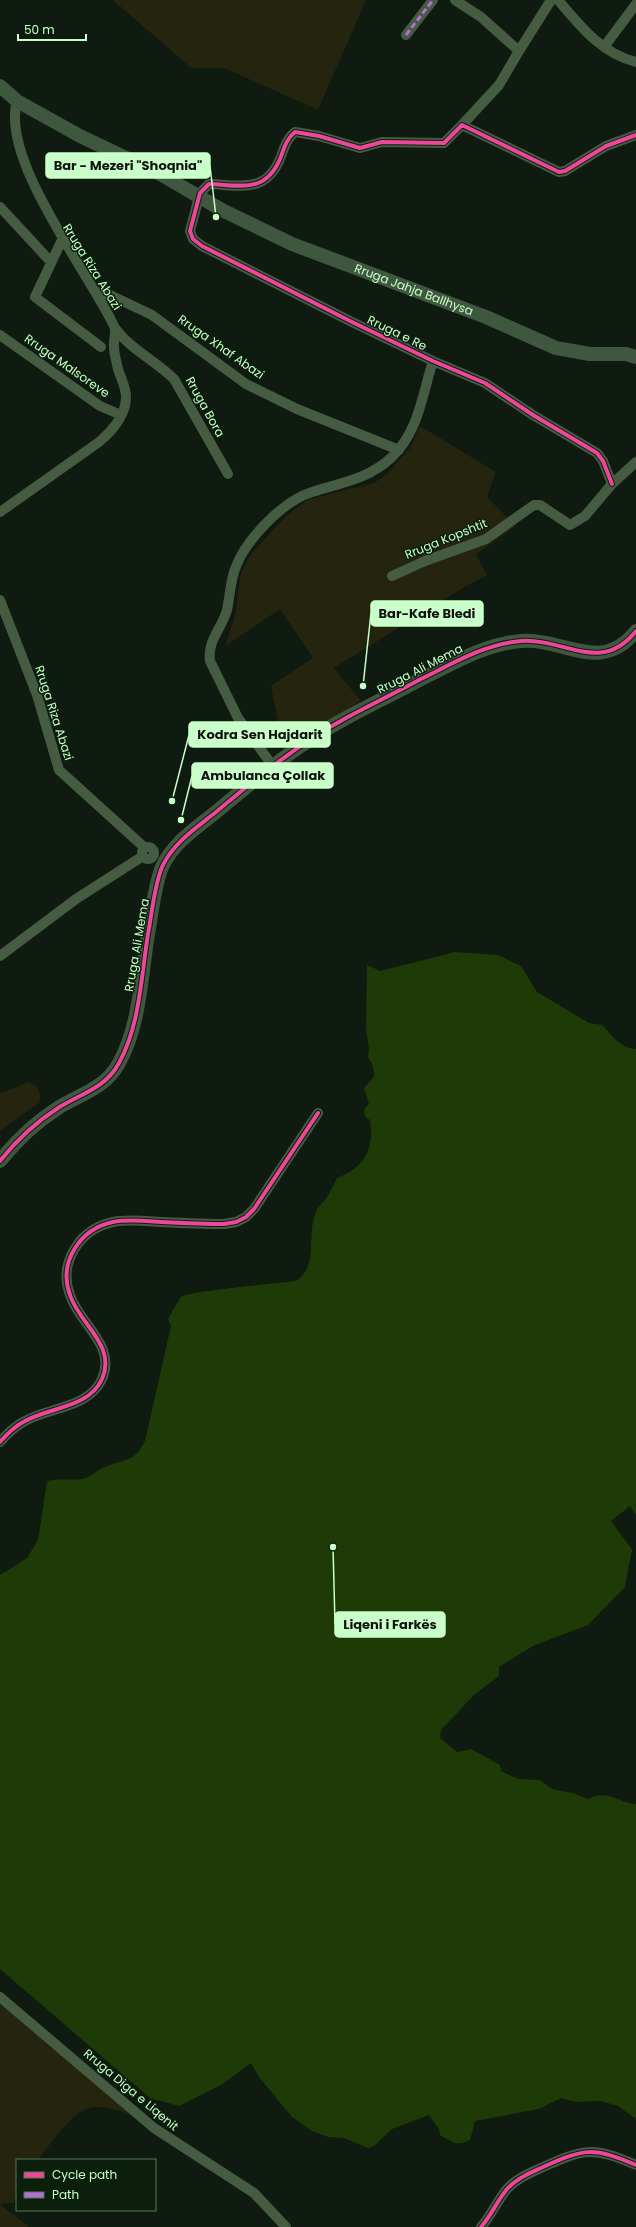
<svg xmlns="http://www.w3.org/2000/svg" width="636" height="2227" viewBox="0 0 636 2227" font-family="Poppins,sans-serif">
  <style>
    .green { fill: #25240e }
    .water { fill: #1e3a07 }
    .pier { fill: #0f1a10 }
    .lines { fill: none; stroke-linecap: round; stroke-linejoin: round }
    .street { stroke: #455c43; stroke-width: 10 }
    .secondary { stroke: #3f563f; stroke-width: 14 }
    .quiet { stroke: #b36fd0; stroke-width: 3; stroke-dasharray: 6 3; stroke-linecap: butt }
    .cycleway-casing { stroke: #0b1f0c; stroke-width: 6 }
    .cycleway { stroke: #ed469a; stroke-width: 4 }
    .labels { text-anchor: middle; stroke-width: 3; stroke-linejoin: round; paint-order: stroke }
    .street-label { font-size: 12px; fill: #c9ffc9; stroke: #0b1f0c }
    .leader { fill: none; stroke: #c9ffc9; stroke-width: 1.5 }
    .callout-dot { fill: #c9ffc9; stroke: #0b1f0c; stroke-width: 1.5 }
    .callout { fill: #c9ffc9; stroke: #c9ffc9; stroke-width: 1.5 }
    .callout-label { font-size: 13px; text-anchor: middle; font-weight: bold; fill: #111 }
  </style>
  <rect width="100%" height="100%" fill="#0f1a10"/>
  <path class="green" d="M113,0H366L318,110L224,68H191Z
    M420,426L496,472L487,497L516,526L476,554L487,575L461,589L334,668L361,701L283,748L271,686L313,658L280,609L225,646L235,616L241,572L252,553L287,515L309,499L374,483L387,474L410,448Z
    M29,1082C38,1086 42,1093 39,1103L0,1131V1093Z
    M0,2001L134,2115C122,2112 108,2107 95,2107C74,2107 50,2145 38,2160H17V2188L14,2203L0,2204L29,2227H0Z"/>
  <path class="water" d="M455,952L498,955L521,966L537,992L589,1023L602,1025C613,1036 620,1048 636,1049V1538L631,1554L625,1587L588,1625L533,1646L499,1667V1676L475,1694L441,1730L440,1738L457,1752L471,1749L500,1765L501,1771L518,1779L540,1780L552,1789L573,1793L588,1799C609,1789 616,1802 636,1804V2119L618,2106L601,2101L576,2102L561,2098L539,2109L475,2121L470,2140C456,2147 453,2142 440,2135L439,2129L429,2115L392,2129L374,2146L368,2148L344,2138L328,2137L312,2131L292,2117L259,2077L251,2063L221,2085L179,2106L150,2098L0,1969V1575L27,1558L38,1540L47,1481C61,1478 71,1481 83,1479C91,1477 98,1469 105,1467C125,1458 133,1464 145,1441L171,1326L168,1320C169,1317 179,1299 181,1297C188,1291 280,1283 296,1281C320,1266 305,1233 317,1210C319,1205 324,1202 327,1197C331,1191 334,1184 337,1178C365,1167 374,1150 370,1120L365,1117L364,1109L369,1104L364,1088L374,1077L373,1066L368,1057L369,1049L366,1029L367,965L380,971Z"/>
  <path class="pier" d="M630,1506L636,1515V1541L633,1551L611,1521Z"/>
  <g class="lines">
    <path class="street" d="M455,0L481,17L519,51L499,85L462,125
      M558,0C580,26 602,54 636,62
      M406,35L433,0
      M604,47L636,4
      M519,51L551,0
      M0,207L51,262
      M61,242L35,297L101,347
      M96,292L110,295L152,315L246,384L297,409L399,450
      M115,328C130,349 156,361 174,379L228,474
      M0,335L100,406L121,415
      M612,484L603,461L597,453L533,415L485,383L433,361L352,322L202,246L193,239L190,231L200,193L209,184C240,185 265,194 280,159C284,149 286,139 295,132L319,136L360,148L382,142L444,143L462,125L559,172L565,171L606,146L636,135
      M0,512L99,442C112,431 126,416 126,397C126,386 119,375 117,365C116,359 114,353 114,347C113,340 117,332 114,326C90,274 0,160 17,101
      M392,576L425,561L486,539L534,505H540L570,525L585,516L612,484L636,462
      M0,600L37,695L59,770L145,848
      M272,765L238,718L210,661C207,641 222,628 227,610C230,596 230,583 235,569C245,540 283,501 312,492C343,482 367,480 392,457C419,431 422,395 433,361
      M142 853a6 6 0 1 1 12 0a6 6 0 1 1-12 0Z
      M0,956L76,899L143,856
      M0,1442C7,1434 15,1426 25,1421C50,1407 89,1408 102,1379C117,1345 79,1324 70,1295C58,1262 80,1229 113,1222C128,1219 145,1221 161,1222C182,1223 203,1224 224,1224L236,1222L246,1217L254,1209L318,1113
      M0,1997L154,2128L254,2193L286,2227
      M481,2227C491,2216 497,2201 507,2189C517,2178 530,2173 543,2167C585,2148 594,2147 636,2165"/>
    <g class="secondary">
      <path id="s1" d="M0,86L17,101L80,136L162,175L222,210L292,244L486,317L556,348L590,354H626L636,357"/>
      <path d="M0,1161C16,1141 36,1122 58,1108C80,1094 105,1089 119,1063C140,1025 141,977 148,934C152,913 154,887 162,867C173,843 196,828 216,812C258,777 298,744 346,718C370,705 395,693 419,680C452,664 484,644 521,641C565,638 601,675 636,631"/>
    </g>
    <path class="quiet" d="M406,35L433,0"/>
    <g class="cycleway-casing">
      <path id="cycleway" d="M612,484L603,461L597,453L533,415L485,383L433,361L352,322L202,246L193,239L190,231L200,193L209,184C240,185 265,194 280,159C284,149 286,139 295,132L319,136L360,148L382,142L444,143L462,125L559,172L565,171L606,146L636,135
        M0,1161C16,1141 36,1122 58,1108C80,1094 105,1089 119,1063C140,1025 141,977 148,934C152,913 154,887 162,867C173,843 196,828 216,812C258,777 298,744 346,718C370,705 395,693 419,680C452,664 484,644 521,641C565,638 601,675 636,631
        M0,1442C7,1434 15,1426 25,1421C50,1407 89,1408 102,1379C117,1345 79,1324 70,1295C58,1262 80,1229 113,1222C128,1219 145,1221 161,1222C182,1223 203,1224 224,1224L236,1222L246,1217L254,1209L318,1113
        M481,2227C491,2216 497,2201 507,2189C517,2178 530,2173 543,2167C585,2148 594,2147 636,2165"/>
    </g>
    <use href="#cycleway" class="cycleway"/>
  </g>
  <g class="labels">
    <g class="street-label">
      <text transform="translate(92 267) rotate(58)" y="4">Rruga Riza Abazi</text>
      <text dy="4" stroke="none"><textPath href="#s1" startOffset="463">Rruga Jahja Ballhysa</textPath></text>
      <text transform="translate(397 333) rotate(26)" y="4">Rruga e Re</text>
      <text transform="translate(221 347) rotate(35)" y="4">Rruga Xhaf Abazi</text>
      <text transform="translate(67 366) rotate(35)" y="4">Rruga Malsoreve</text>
      <text transform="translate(205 407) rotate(61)" y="4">Rruga Bora</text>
      <text transform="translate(446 539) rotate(-22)" y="4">Rruga Kopshtit</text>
      <text transform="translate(420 669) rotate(-27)" y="4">Rruga Ali Mema</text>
      <text transform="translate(54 713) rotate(72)" y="4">Rruga Riza Abazi</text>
      <text transform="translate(137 945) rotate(-80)" y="4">Rruga Ali Mema</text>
      <text transform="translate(131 2090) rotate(40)" y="4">Rruga Diga e Liqenit</text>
    </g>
  </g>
  <path class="leader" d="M216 217L210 166M363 686L371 613M172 801L189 735M181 820L192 776M333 1547L335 1624"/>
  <g class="callout-dot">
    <circle cx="216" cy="217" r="4"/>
    <circle cx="363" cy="686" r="4"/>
    <circle cx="172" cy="801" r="4"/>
    <circle cx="181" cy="820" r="4"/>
    <circle cx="333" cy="1547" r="4"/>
  </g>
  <g class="callout">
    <rect x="46" y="153" width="164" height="25" rx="4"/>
    <rect x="371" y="601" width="112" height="25" rx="4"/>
    <rect x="189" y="722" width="141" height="25" rx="4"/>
    <rect x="192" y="763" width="141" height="25" rx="4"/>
    <rect x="335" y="1612" width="110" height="25" rx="4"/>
  </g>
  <g class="callout-label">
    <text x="128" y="170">Bar - Mezeri "Shoqnia"</text>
    <text x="427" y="618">Bar-Kafe Bledi</text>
    <text x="260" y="739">Kodra Sen Hajdarit</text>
    <text x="263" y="780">Ambulanca Çollak</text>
    <text x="390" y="1629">Liqeni i Farkës</text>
  </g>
  <rect x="16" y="2159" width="140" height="52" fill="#0b1f0c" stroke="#577958"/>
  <rect x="24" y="2172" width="20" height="6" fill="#ed469a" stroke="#577958"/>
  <text x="52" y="2179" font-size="12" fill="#c9ffc9">Cycle path</text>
  <rect x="24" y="2192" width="20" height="6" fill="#b36fd0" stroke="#577958"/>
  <text x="52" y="2199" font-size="12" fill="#c9ffc9">Path</text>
  <path d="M18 34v6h68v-6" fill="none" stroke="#c9ffc9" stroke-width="2"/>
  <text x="24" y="34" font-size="12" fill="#c9ffc9" stroke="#0b1f0c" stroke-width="3" paint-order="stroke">50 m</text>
</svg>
